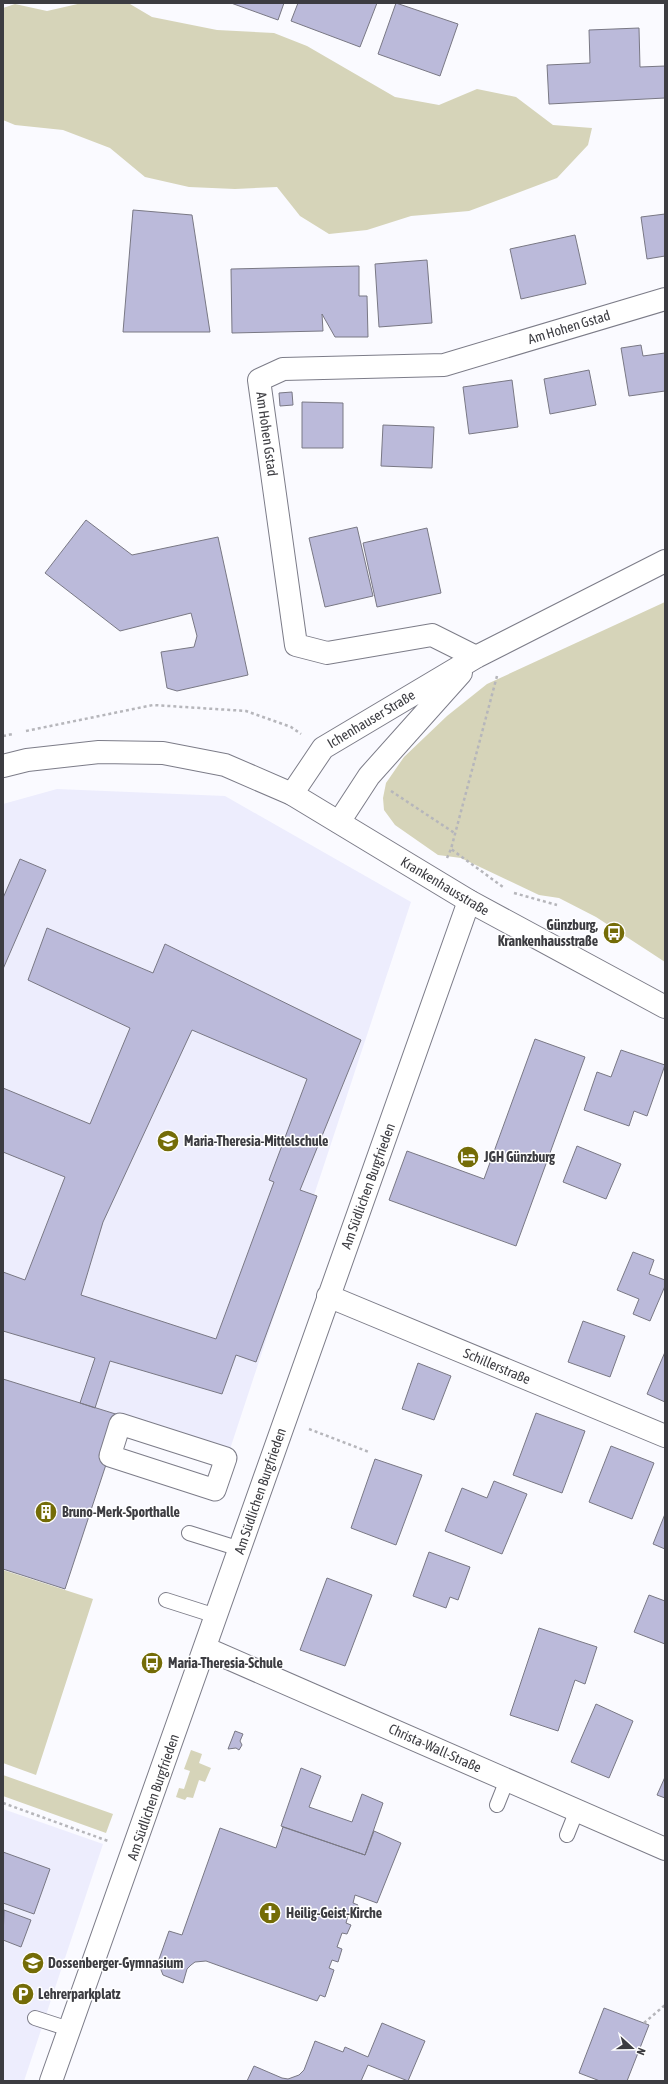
<svg xmlns="http://www.w3.org/2000/svg" width="668" height="2084" viewBox="0 0 668 2084" font-family="'Asap Condensed',sans-serif">
  <style>
    .built { fill: #ededfd }
    .green { fill: #d6d4b9 }
    .building { fill: #bbbada; stroke: #797884; fill-rule: evenodd }
    .lines { fill: none; stroke-linecap: round; stroke-linejoin: round }
    .service-casing { stroke: #7c7c88; stroke-width: 16 }
    .pedestrian-casing { stroke: #7c7c88; stroke-width: 23 }
    .minor-casing { stroke: #7c7c88; stroke-width: 24 }
    .tertiary-casing { stroke: #7c7c88; stroke-width: 24 }
    .path { stroke: #b6b6bb; stroke-width: 2.5; stroke-dasharray: 3 3; stroke-linecap: butt }
    .service { stroke: #fff; stroke-width: 14 }
    .pedestrian { stroke: #fff; stroke-width: 21 }
    .minor { stroke: #fff; stroke-width: 22 }
    .tertiary { stroke: #fff; stroke-width: 22 }
    .labels { text-anchor: middle; stroke-width: 3; stroke-linejoin: round; paint-order: stroke }
    .street-label { font-size: 14px; fill: #3c3c41; stroke: #fff }
    .poi-label { font-size: 14px; font-weight: bold; fill: #3c3c41; stroke: #fff; text-anchor: start }
  </style>
  <rect width="100%" height="100%" fill="#fafaff"/>
  <path class="built" d="M57,789L225,796L411,902L229,1452L3,1379V804Z
    M3,1809L103,1844L24,2081H3Z"/>
  <path class="green" d="M82,3L130,4L152,17L217,30L274,33L307,46L395,97L439,105L477,89L516,97L553,125L592,128L588,145L557,178L469,211L411,216L367,230L329,234L300,216L277,187L235,189L189,187L145,177L110,148L63,130L15,125L3,120V8L15,4L47,11Z
    M665,602V962L596,917L559,898L539,895L461,858L438,855L395,825L384,810L383,798L386,783L404,757L447,716L487,684Z
    M3,1570L93,1599L36,1775L3,1763Z
    M191,1750L202,1754L199,1763L211,1768L205,1782L199,1780L193,1798L187,1797L185,1800L176,1797L179,1788L184,1789L190,1771L184,1769Z
    M3,1775L113,1814L106,1833L3,1796Z"/>
  <path class="building" d="M231,3H284L278,20Z
    M298,3H377L360,47L291,21Z
    M396,3L458,24L440,76L378,54Z
    M639,28L640,67L665,66V98L549,104L547,65L590,63L589,30Z
    M133,210L192,215L210,332H123Z
    M665,214V256L647,259L641,217Z
    M575,235L586,284L521,299L510,249Z
    M427,260L432,323L379,327L375,264Z
    M359,266V296H367L368,337H335L322,314L323,331L232,333L231,269Z
    M641,345L643,356L665,353V391L629,396L621,348Z
    M589,370L596,405L550,414L544,379Z
    M512,380L518,427L469,434L463,387Z
    M292,392L293,405L280,406L279,393Z
    M302,402L343,403V448H302Z
    M383,425L434,427L432,468L381,466Z
    M86,520L132,555L218,537L248,675L177,691L167,688L161,652L194,647L197,636L191,613L120,631L45,573Z
    M357,527L373,596L325,607L309,538Z
    M427,528L441,593L377,607L363,543Z
    M20,859L46,870L3,969V898Z
    M47,928L153,973L165,944L361,1040L300,1190L317,1196L256,1362L236,1355L222,1394L110,1361L95,1408L80,1403L95,1358L3,1331V1272L25,1280L65,1177L3,1152V1088L90,1124L130,1028L28,980ZM192,1030L307,1079L269,1180L274,1182L216,1339L81,1295L103,1222Z
    M535,1039L585,1057L516,1246L389,1200L407,1151L484,1179Z
    M621,1050L665,1065L647,1116L634,1111L629,1126L584,1110L597,1072L611,1077Z
    M577,1146L621,1164L606,1199L563,1182Z
    M633,1252L654,1260L649,1274L665,1280V1286L650,1321L633,1314L639,1299L617,1290Z
    M583,1321L625,1336L610,1377L568,1362Z
    M665,1352V1402L647,1394Z
    M418,1363L451,1376L434,1420L402,1409Z
    M3,1379L122,1416L65,1589L3,1569Z
    M536,1413L585,1431L562,1493L513,1475Z
    M611,1446L654,1463L632,1519L589,1502Z
    M375,1459L422,1475L396,1545L351,1528Z
    M494,1481L527,1494L502,1554L445,1531L462,1488L487,1498Z
    M665,1514V1549L653,1544Z
    M429,1552L470,1567L458,1600L450,1597L446,1608L413,1596Z
    M327,1578L372,1595L345,1666L300,1650Z
    M649,1595L665,1601V1644L634,1632Z
    M539,1628L597,1647L585,1684L575,1680L558,1731L510,1715Z
    M596,1704L633,1721L609,1778L571,1762Z
    M235,1731L243,1734L240,1741L242,1745L239,1750L236,1748L228,1749Z
    M301,1768L321,1776L309,1807L352,1822L362,1794L383,1803L365,1855L281,1826Z
    M665,1777V1798L657,1795Z
    M283,1827L365,1855L374,1831L401,1843L377,1903L355,1895L353,1903L358,1905L354,1914L349,1912L346,1923L351,1925L347,1934L342,1933L337,1947L342,1949L338,1962L332,1960L329,1968L334,1970L325,1997L320,1995L317,2001L206,1961L195,1962L191,1965L187,1969L183,1983L163,1975L158,1962L169,1931L182,1935L220,1828L276,1848Z
    M3,1852L50,1869L34,1914L3,1903Z
    M4,1910L31,1920L21,1947L3,1940Z
    M604,2008L649,2025L627,2081H600L579,2073Z
    M382,2023L425,2041L408,2081L368,2065L361,2081H247L254,2066L282,2078L288,2079L299,2075L304,2070L315,2041L343,2052L345,2047L368,2057Z"/>
  <g class="lines">
    <g class="service-casing">
      <path id="service" d="M189,1533L240,1549
        M166,1600L216,1616
        M497,1805L507,1780
        M567,1835L577,1810
        M35,2018L69,2029"/>
    </g>
    <g class="pedestrian-casing">
      <path id="pedestrian" d="M120,1424L226,1458L215,1490L110,1456Z"/>
    </g>
    <g class="minor-casing">
      <path id="minor" d="M476,657L432,635L327,653L296,645L259,380L283,369L444,365L665,299
        M292,794L323,748L476,657L665,561
        M339,822L369,776L461,673
        M328,1296L665,1436
        M205,1648L665,1849
        M51,2081L469,901"/>
    </g>
    <g class="tertiary-casing">
      <path id="tertiary" d="M3,766L27,760L99,752L163,753L225,765L292,794L469,901L665,1007"/>
    </g>
    <path class="path" d="M497,676L451,849L503,887
      M26,731L153,705L246,711L291,727L301,734
      M3,736L13,734
      M391,791L456,834
      M447,858L451,849
      M514,893L557,905
      M309,1429L369,1452
      M3,1803L108,1841
      M644,2023L665,2005"/>
    <use href="#service" class="service"/>
    <use href="#pedestrian" class="pedestrian"/>
    <use href="#minor" class="minor"/>
    <use href="#tertiary" class="tertiary"/>
  </g>
  <defs>
    <g id="bus-disc" transform="scale(1.15)"><circle r="9.5" fill="#746c07" stroke="#fff"/><path d="M-5-6H5V4H4V6H2V4H-2V6H-4V4H-5ZM-3.5-4V0h7V-4ZM-3.5 1.2v1.5H-2V1.2ZM2 1.2v1.5H3.5V1.2Z" fill="#fff"/></g>
    <g id="school-disc" transform="scale(1.15)"><circle r="9.5" fill="#746c07" stroke="#fff"/><path d="M0-5L7-2L0 1L-7-2ZM-4 1L0 2.5L4 1V4Q0 6-4 4Z" fill="#fff"/></g>
    <g id="hotel-disc" transform="scale(1.15)"><circle r="9.5" fill="#746c07" stroke="#fff"/><path d="M-6-4.5h1.5V1H6V5H4.5V3h-9V5H-6ZM-4 0a1.8 1.8 0 1 1 3.6 0ZM.5 0V-2.5h3Q6-2.5 6 0Z" fill="#fff"/></g>
    <g id="building-disc" transform="scale(1.15)"><circle r="9.5" fill="#746c07" stroke="#fff"/><path d="M-4-6H4V6H1V3H-1V6H-4ZM-2.5-4.3h1.7v1.8h-1.7ZM.8-4.3h1.7v1.8H.8ZM-2.5-1h1.7V.8h-1.7ZM.8-1h1.7V.8H.8Z" fill="#fff"/></g>
    <g id="church-disc" transform="scale(1.15)"><circle r="9.5" fill="#746c07" stroke="#fff"/><path d="M-1.2-6h2.4v3.5h3.3v2.4h-3.3V6h-2.4V-.1h-3.3v-2.4h3.3Z" fill="#fff"/></g>
    <g id="parking-disc" transform="scale(1.15)"><circle r="9.5" fill="#746c07" stroke="#fff"/><path d="M-3.5-5.5H1a3.5 3.5 0 0 1 0 7H-1V5.5H-3.5ZM-1-3.4V-.6H.8a1.4 1.4 0 0 0 0-2.8Z" fill="#fff"/></g>
  </defs>
  <g fill-rule="evenodd">
    <use href="#bus-disc" x="614" y="933"/>
    <use href="#school-disc" x="168" y="1141"/>
    <use href="#hotel-disc" x="468" y="1157"/>
    <use href="#building-disc" x="46" y="1512"/>
    <use href="#bus-disc" x="152" y="1663"/>
    <use href="#church-disc" x="270" y="1913"/>
    <use href="#school-disc" x="33" y="1963"/>
    <use href="#parking-disc" x="23" y="1994"/>
  </g>
  <g class="labels">
    <g class="street-label">
      <text transform="translate(569 327) rotate(-17)" y="5">Am Hohen Gstad</text>
      <text transform="translate(267 434) rotate(82)" y="5">Am Hohen Gstad</text>
      <text transform="translate(371 719) rotate(-31)" y="5">Ichenhauser Straße</text>
      <text transform="translate(445 886) rotate(31)" y="5">Krankenhausstraße</text>
      <text transform="translate(368 1186) rotate(-70)" y="5">Am Südlichen Burgfrieden</text>
      <text transform="translate(497 1366) rotate(23)" y="5">Schillerstraße</text>
      <text transform="translate(260 1491) rotate(-71)" y="5">Am Südlichen Burgfrieden</text>
      <text transform="translate(435 1748) rotate(24)" y="5">Christa-Wall-Straße</text>
      <text transform="translate(153 1797) rotate(-71)" y="5">Am Südlichen Burgfrieden</text>
    </g>
    <g class="poi-label">
      <text x="598" y="930" text-anchor="end">Günzburg,<tspan x="598" dy="16">Krankenhausstraße</tspan></text>
      <text x="184" y="1146">Maria-Theresia-Mittelschule</text>
      <text x="484" y="1162">JGH Günzburg</text>
      <text x="62" y="1517">Bruno-Merk-Sporthalle</text>
      <text x="168" y="1668">Maria-Theresia-Schule</text>
      <text x="286" y="1918">Heilig-Geist-Kirche</text>
      <text x="48" y="1968">Dossenberger-Gymnasium</text>
      <text x="38" y="1999">Lehrerparkplatz</text>
    </g>
  </g>
  <rect width="668" height="2084" fill="none" stroke="#3c3c41" stroke-width="8"/>
  <g transform="translate(632 2048) rotate(111)" stroke="#ffffff" stroke-width="3" paint-order="stroke">
  <path d="M0-3L7 15L0 10L-7 15Z" fill="#3c3c41"/>
  <text y="-6" font-size="11" font-weight="bold" text-anchor="middle" fill="#3c3c41">N</text>
  </g>
</svg>
